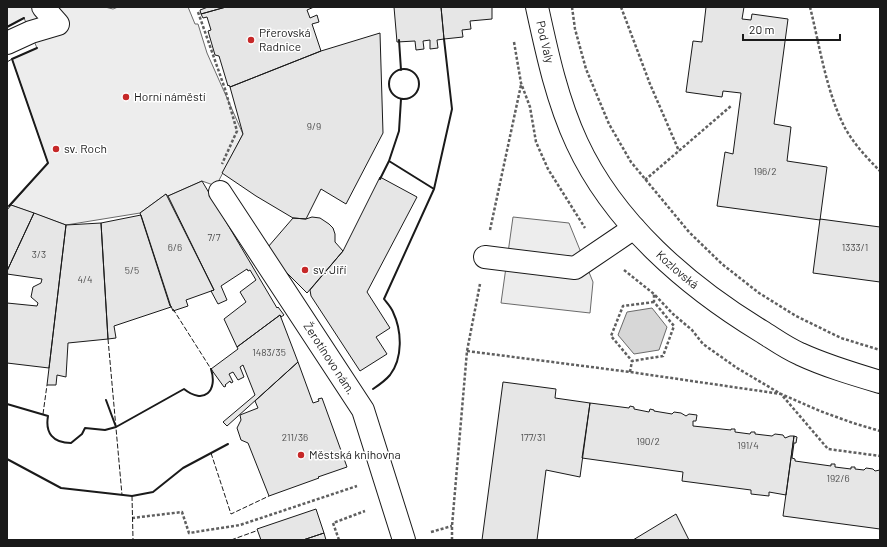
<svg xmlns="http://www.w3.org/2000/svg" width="887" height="547" viewBox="0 0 887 547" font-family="Barlow,sans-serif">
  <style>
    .built { fill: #ededed; stroke: #6a6a6a }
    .water { fill: #d7d7d7; stroke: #6a6a6a }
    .building { fill: #e6e6e6; stroke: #1a1a1a }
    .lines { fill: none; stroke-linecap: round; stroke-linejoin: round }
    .minor-casing { stroke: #1a1a1a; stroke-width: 24 }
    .path { stroke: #5f5f5f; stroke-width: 2.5; stroke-dasharray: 3 2; stroke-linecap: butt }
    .minor { stroke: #fff; stroke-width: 22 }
    .fence { stroke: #1a1a1a; stroke-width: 1; stroke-dasharray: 5 2; stroke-linecap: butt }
    .wall { stroke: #1a1a1a; stroke-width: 2 }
    .poi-dot { fill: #c62828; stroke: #fff; stroke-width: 1.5 }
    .labels { text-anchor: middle; stroke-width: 3; stroke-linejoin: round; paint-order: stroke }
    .number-label { font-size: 10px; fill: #4d4d4d }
    .poi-label { font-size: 12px; fill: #1a1a1a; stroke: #fff; text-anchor: start }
    .street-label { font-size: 12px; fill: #1a1a1a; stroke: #fff }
  </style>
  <rect width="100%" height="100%" fill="#fff"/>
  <path class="built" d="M7,7H105L113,9L118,7H188L195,24H198L207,53L243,134L216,186L202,181L168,196L166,194L140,213L66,225L11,205L48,163L12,59L37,48L24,18L7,27Z
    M513,217L569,223L593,282L590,313L501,303Z"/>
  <path class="water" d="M652,308L667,327L659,350L634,354L618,335L627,312Z"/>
  <path class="building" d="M208,7H226L201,14L200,10Z
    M226,7H314L307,10L310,18L317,15L319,22L312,24L321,51L230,87L229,85L228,86L219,56L215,55L208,31L211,30L207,17L203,18L201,14Z
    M394,7H441L444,39L437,40L438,48L430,49V40L423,41L424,49L416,50L415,41L397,42Z
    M441,7H492V19L470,21L471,29L462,30L463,37L444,39Z
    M706,7H744L742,19L751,20L752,14L788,19L774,124L791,127L787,161L827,167L820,220L717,206L725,152L733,154L741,93L723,91L722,97L686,92L693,41L702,42Z
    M380,33L383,133L346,204L321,189L306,219L293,218L256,196L222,173L243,134L230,87L321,51Z
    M380,177L417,197L367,292L390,328L376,337L387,354L360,371L311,296L310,290L343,251Z
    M202,181L277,308L278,307L284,315L281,317L280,315L237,347L224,319L246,302L240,292L256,280L250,270L248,271L247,269L221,286L227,300L218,304L211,291L214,290L168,196Z
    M166,194L214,290L186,300L188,306L173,311L171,306H170L140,213Z
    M11,205L34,213L7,271V210Z
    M34,213L66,225L49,368L7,363V303L37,306L38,303L31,297L33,287L41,283L42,279L7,274V271Z
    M141,215L171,307L114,326L116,338L108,339L101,223Z
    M312,217L320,218L329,224L333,228L335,234V242L343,251L307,293L267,253L268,247L293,218L306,219Z
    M820,219L880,227V282L813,273Z
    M101,223L108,339L68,343L66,377L57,375L56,385H47L66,225Z
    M280,315L298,362L227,426L223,422L255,395L243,365L240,367L244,377L238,380L233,372L229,374L233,382L231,383L230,381L225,385L226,386L224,387L211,369L238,349L237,347Z
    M298,362L313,403L319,401L318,399L322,398L347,467L318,477L319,478L269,496L248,443L241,440L237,428L241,420L240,415L258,408L255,401Z
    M503,382L556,389L555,398L590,403L580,477L546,470L537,540H482Z
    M590,403L629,408L630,406L634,407V409L649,412L650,409L654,410V411L672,414L674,412L681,413L686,416L689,414L697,415L696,421H693V426L731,430V429H735V432L750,434L751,432H755V434L772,436L775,434L783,435L785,438L790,436H794L786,495L769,492V496L751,494V490L682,481L683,472L582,458Z
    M794,436L797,437L796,443H794L792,458L795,459V461L831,466V464H835V467L851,469V467H855V469L864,470L866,468L873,469L875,471L880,470V529L783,516Z
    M316,509L324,533L303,540H261L257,529Z
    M676,514L689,540H633Z
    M324,533L326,540H303Z"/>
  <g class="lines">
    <g class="minor-casing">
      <g id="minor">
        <path id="s1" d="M537,7C547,53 557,100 577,143C614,223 687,286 761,331C774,339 786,348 800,354C826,366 853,374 880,382"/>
        <path d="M7,43L31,32L58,24L43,7"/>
        <path id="s2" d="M220,192L363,410L404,540"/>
        <path d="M485,257L575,268L634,228"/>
      </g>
    </g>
    <path class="path" d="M572,7L575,29L586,69L609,124L631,162L689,232L722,264L759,293L796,316L841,338L880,350
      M621,7L650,84L679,151
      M810,7C820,47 826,91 845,128C854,144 867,158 880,171
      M198,12L225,89L237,131L222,164
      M514,42L521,83L530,107L536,142L548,169L585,228
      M645,180L731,106
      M490,230L521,85
      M624,270L654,294L673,314L692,330L703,344L737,368L781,394L820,411L853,423L880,431
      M654,302L623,306L611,336L632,361L663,356L674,326L654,302V294
      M467,351L630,372L781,394L828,449L880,456
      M630,372L632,361
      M132,518L182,512L189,533L240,525L357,486
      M431,532L452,526
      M339,540L333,523L365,511
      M452,540V526L467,351L480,284"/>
    <use href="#minor" class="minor"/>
    <path class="fence" d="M7,62L12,59
      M173,309L211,369
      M108,339L122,495
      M43,414L47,385
      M211,453L231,514L269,496
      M132,496L133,539
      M231,540L256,531"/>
    <path class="wall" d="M7,27L24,18
      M399,40L401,70
      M389 84a15 15 0 1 1 30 0a15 15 0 1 1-30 0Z
      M401,99L399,131L389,161L434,189
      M380,179L389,161
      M9,206L48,163L12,59L37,48
      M373,389C379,385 385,381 390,375C403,358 402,331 393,312C391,307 387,303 384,299L434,189L452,109L444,39
      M7,404L48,416C45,433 53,443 71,443L82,434L85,428L105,430L116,427L106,400
      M116,427L184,389C204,405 218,391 211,369
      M7,459L61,488L132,496L153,492L183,468L228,444"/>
  </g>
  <g class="poi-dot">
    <circle cx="251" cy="40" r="4"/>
    <circle cx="126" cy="97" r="4"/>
    <circle cx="56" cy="149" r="4"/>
    <circle cx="305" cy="270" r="4"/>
    <circle cx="301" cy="455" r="4"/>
  </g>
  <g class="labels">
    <g class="number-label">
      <text x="314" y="130">9/9</text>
      <text x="765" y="175">196/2</text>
      <text x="214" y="241">7/7</text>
      <text x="175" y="251">6/6</text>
      <text x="855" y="251">1333/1</text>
      <text x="39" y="258">3/3</text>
      <text x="132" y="274">5/5</text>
      <text x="85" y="283">4/4</text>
      <text x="269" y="356">1483/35</text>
      <text x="295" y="441">211/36</text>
      <text x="533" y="441">177/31</text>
      <text x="648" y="445">190/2</text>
      <text x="748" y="449">191/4</text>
      <text x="838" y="482">192/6</text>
    </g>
    <g class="poi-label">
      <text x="259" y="37">Přerovská<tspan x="259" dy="14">Radnice</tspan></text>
      <text x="134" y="101">Horní náměstí</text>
      <text x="64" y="153">sv. Roch</text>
      <text x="313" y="274">sv. Jiří</text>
      <text x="309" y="459">Městská knihovna</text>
    </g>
    <g class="street-label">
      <text dy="4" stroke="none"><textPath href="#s1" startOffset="36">Pod Valy</textPath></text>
      <text dy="4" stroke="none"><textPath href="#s1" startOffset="305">Kozlovská</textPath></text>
      <text dy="4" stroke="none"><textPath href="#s2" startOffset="199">Žerotínovo nám.</textPath></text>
    </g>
  </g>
  <rect width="887" height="547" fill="none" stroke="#1a1a1a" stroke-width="16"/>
  <path d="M743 34v6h97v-6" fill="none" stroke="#1a1a1a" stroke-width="2"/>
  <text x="749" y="34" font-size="12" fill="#1a1a1a" stroke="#ffffff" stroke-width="3" paint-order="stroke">20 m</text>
</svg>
